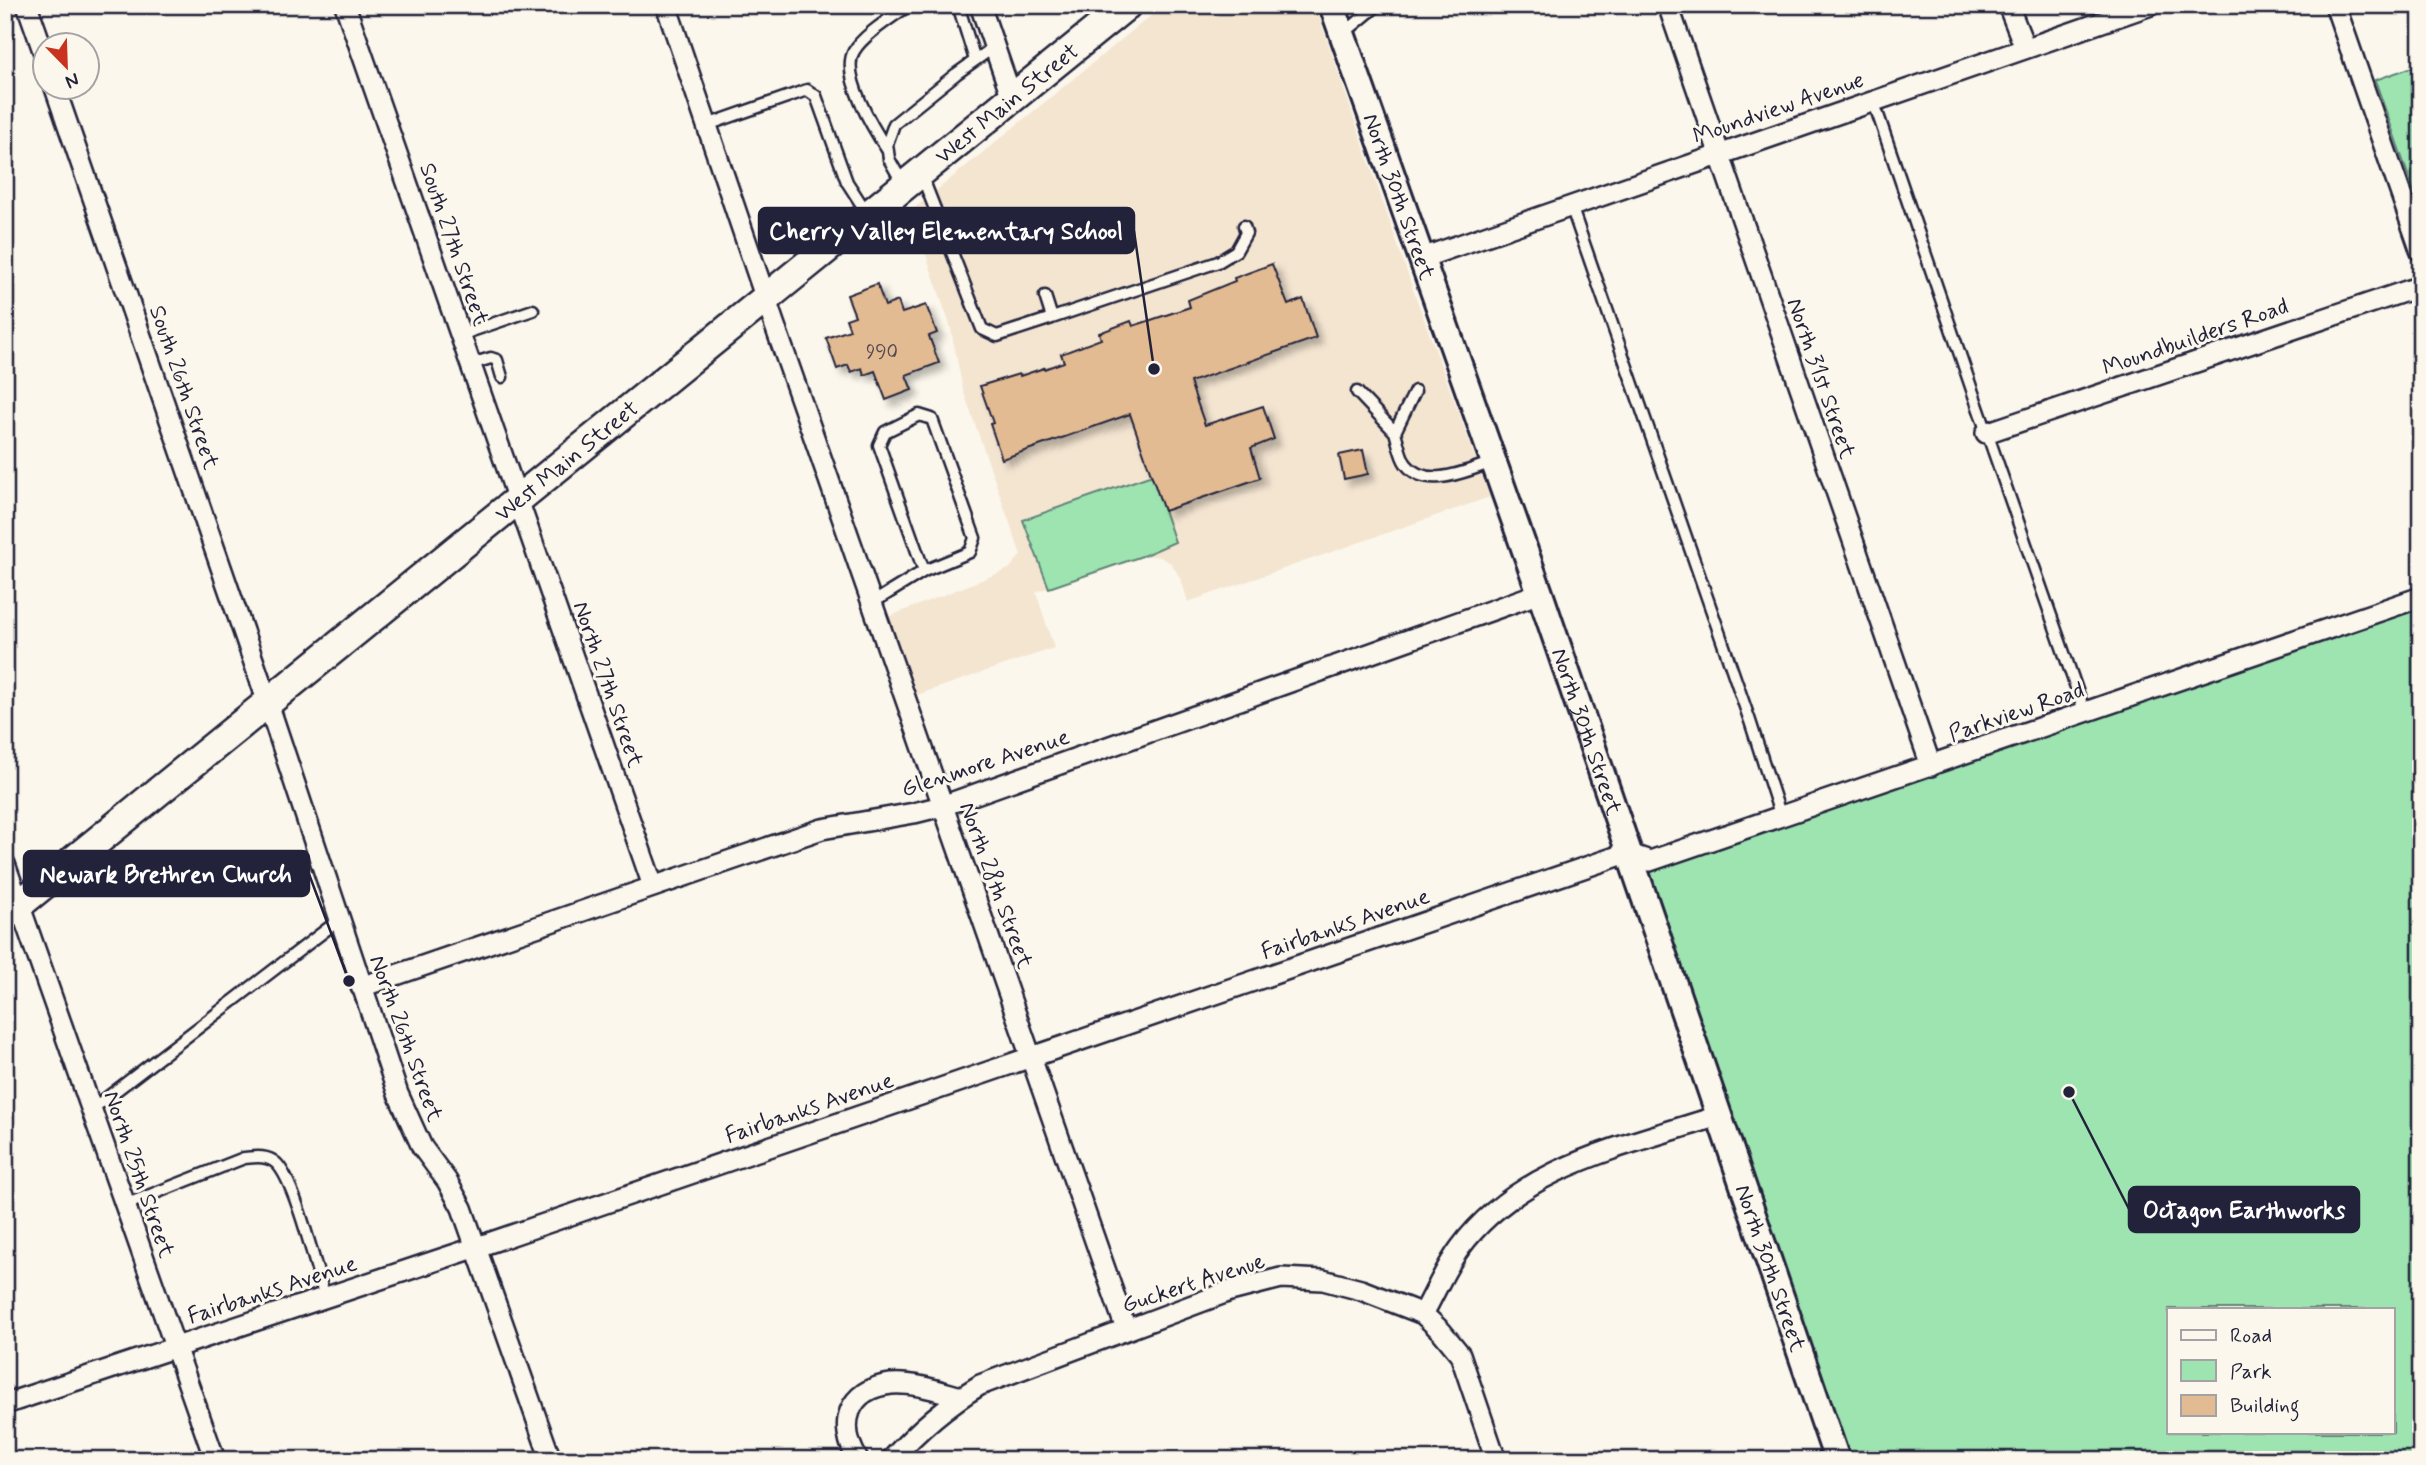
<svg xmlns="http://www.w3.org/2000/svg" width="2426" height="1465" viewBox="0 0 2426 1465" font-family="Mynerve,sans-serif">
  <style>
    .built { fill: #f4e5d1 }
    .green { fill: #9ee4b1; stroke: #608376; stroke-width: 2; fill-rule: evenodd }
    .building { fill: #e2bb92; stroke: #22223b; stroke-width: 2; filter: url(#shadow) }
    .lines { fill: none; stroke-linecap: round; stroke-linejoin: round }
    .service-casing { stroke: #22223b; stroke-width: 15 }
    .minor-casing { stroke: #22223b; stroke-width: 24 }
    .tertiary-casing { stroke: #22223b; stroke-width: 30 }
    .secondary-casing { stroke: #22223b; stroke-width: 33 }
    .service { stroke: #fbf7ec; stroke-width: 10 }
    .minor { stroke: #fbf7ec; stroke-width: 19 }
    .tertiary { stroke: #fbf7ec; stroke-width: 24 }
    .secondary { stroke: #fbf7ec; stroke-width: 28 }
    .labels { text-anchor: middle; stroke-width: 6; stroke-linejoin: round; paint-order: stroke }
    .number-label { font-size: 19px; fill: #524851 }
    .street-label { font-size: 23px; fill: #22223b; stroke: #fbf7ec }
    .leader { fill: none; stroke: #22223b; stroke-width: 2.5 }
    .callout-dot { fill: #22223b; stroke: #fbf7ec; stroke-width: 2.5 }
    .callout { fill: #22223b; stroke: #22223b; stroke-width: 2.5 }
    .callout-label { font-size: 24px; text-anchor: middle; font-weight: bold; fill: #fff }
  </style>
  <defs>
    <filter id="shadow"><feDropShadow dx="6" dy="6" stdDeviation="3.5" flood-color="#0004"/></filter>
  </defs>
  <rect width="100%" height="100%" fill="#fbf7ec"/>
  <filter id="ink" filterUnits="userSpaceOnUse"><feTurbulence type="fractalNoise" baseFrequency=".0143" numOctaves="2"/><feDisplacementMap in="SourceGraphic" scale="14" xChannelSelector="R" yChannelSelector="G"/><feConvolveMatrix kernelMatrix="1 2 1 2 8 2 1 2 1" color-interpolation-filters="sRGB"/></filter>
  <g filter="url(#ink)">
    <path class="built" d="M1164,5H1315L1414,292L1490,497L1188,602L1181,579L1171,563L1160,557L1145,555L1036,592L1054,648L905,699L878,621L1009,569L1021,555L963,390L950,325L911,211Z"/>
    <path class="green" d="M2421,64V212L2375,80Z
      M1152,475L1175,542L1145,555L1049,588L1023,520Z
      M2421,602V1460H1841L1645,874ZM2169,1309H2393V1432H2169Z"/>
    <path class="building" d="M1272,264L1288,305L1303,299L1316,338L1190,382L1205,425L1263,406L1274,439L1251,448L1260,478L1164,511L1130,414L1002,459L990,424L993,423L980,386L1019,374L1020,376L1044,368V369L1064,362L1061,354L1101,339L1099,333L1131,321L1133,326L1190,307L1188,300L1235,281L1234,278Z
      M877,284L885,306L898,301L902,313L926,305L937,333L929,336L939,363L906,375L912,390L886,400L875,371L864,375L862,368L851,372L848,365L837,369L826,338L850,330L846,319L855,316L847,295Z
      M1363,450L1368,474L1344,479L1339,455Z"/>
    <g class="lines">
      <g class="service-casing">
        <path id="service" d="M958,5L975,60
          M1343,34L1378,5
          M1873,100C1942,305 2013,509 2085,713
          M707,125L807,90L816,96L847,182L867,213
          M888,151C874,130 840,75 854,51C864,34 893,17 909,5
          M922,176L982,329L997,336L1052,318
          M903,184L889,159L887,144L894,124L956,74L994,47
          M1571,206L1750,721L1781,817
          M1045,296L1052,318L1218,262L1236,251L1246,233L1244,226
          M460,335L533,310
          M471,364L491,358L497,360L502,377
          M1357,392L1395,432L1415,391
          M1395,432C1398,441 1400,456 1406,464C1426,491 1468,470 1493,462
          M872,603L924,571L970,552L975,538L932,419L919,415L885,432L879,445L924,571
          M92,1109L339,920
          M125,1205L244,1158C255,1157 267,1155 276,1163C295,1180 316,1269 325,1297"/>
      </g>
      <g class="minor-casing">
        <path id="minor" d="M27,5L46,59
          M345,5L653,886
          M666,5L774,323L1126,1329
          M980,5L1012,98
          M1668,5L1931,766
          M2008,5L2025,48
          M2335,5L2421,252
          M55,88L268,703L398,1094L422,1147L447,1181L462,1208L551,1460
          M1422,258L2151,5
          M1986,433L2421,286
          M5,864L215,1460
          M361,987L822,829L914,813L942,806L1540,593
          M1423,1314C1435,1293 1445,1268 1460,1248C1520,1166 1626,1146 1718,1116
          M5,1404L477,1247L1627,853L1650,861L2421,597
          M858,1460C837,1425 847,1389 891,1384C913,1382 939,1391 961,1397
          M891,1460C917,1431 947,1405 980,1385L1230,1291L1281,1278L1323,1280L1361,1290L1423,1314L1442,1332L1460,1354L1496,1460"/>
      </g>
      <g class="tertiary-casing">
        <g id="tertiary">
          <path id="s1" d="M1332,5L1540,593L1837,1460"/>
        </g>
      </g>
      <g class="secondary-casing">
        <g id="secondary">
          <path id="s2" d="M5,916L1127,5"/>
        </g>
      </g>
      <use href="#service" class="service"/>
      <use href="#minor" class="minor"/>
      <use href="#tertiary" class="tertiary"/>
      <use href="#secondary" class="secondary"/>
    </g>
  </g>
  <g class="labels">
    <g class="number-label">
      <text x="882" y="358">990</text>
    </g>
    <g class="street-label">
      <text dy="8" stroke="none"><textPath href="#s2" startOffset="1290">West Main Street</textPath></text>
      <text transform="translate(1778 107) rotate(-19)" y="8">Moundview Avenue</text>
      <text dy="8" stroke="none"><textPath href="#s1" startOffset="203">North 30th Street</textPath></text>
      <text transform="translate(455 244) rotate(71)" y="8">South 27th Street</text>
      <text transform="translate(2195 336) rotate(-19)" y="8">Moundbuilders Road</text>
      <text transform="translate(1822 378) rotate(71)" y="8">North 31st Street</text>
      <text transform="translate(185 387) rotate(71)" y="8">South 26th Street</text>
      <text dy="8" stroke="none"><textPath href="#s2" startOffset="723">West Main Street</textPath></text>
      <text transform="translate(609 684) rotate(71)" y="8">North 27th Street</text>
      <text transform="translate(2016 711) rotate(-19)" y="8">Parkview Road</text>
      <text dy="8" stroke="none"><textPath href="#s1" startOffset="770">North 30th Street</textPath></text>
      <text transform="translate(985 762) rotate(-18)" y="8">Glenmore Avenue</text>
      <text transform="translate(997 885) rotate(70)" y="8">North 28th Street</text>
      <text transform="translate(1345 923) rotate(-19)" y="8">Fairbanks Avenue</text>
      <text transform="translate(407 1038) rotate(70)" y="8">North 26th Street</text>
      <text transform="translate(809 1107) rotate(-19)" y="8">Fairbanks Avenue</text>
      <text transform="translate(140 1174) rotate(71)" y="8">North 25th Street</text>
      <text dy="8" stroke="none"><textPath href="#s1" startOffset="1337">North 30th Street</textPath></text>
      <text transform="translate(1193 1282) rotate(-18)" y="8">Guckert Avenue</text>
      <text transform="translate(272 1289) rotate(-18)" y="8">Fairbanks Avenue</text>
    </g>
  </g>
  <path class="leader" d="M1154 369L1134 231M349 981L309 874M2069 1092L2129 1209"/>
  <g class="callout-dot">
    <circle cx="1154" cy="369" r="7"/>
    <circle cx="349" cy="981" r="7"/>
    <circle cx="2069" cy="1092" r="7"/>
  </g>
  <g class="callout">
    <rect x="759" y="208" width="375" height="45" rx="7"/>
    <rect x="24" y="851" width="285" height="45" rx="7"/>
    <rect x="2129" y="1187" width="230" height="45" rx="7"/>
  </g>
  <g class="callout-label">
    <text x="946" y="239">Cherry Valley Elementary School</text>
    <text x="166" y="882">Newark Brethren Church</text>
    <text x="2244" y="1218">Octagon Earthworks</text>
  </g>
  <rect width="2426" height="1465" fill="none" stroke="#fbf7ec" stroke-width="28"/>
  <rect x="14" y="14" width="2398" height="1437" fill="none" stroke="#22223b" stroke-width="2.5" filter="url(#ink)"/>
  <rect x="2167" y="1308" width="228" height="126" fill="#fbf7ec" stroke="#a4a2a5" stroke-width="2"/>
  <rect x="2181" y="1330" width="35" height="10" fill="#fbf7ec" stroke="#a4a2a5" stroke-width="2"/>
  <text x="2230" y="1342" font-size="21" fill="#22223b">Road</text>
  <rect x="2181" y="1360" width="35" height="21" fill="#9ee4b1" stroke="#a4a2a5" stroke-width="2"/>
  <text x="2230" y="1378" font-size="21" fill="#22223b">Park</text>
  <rect x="2181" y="1395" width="35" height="21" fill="#e2bb92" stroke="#a4a2a5" stroke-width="2"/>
  <text x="2230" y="1412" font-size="21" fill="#22223b">Building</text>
  <g transform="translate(66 66) rotate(157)"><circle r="33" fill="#fbf7ec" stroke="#a4a2a5" stroke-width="2"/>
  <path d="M0-5L12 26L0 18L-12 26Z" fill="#c8321e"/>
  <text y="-10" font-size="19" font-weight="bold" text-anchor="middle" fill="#22223b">N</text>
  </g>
</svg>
